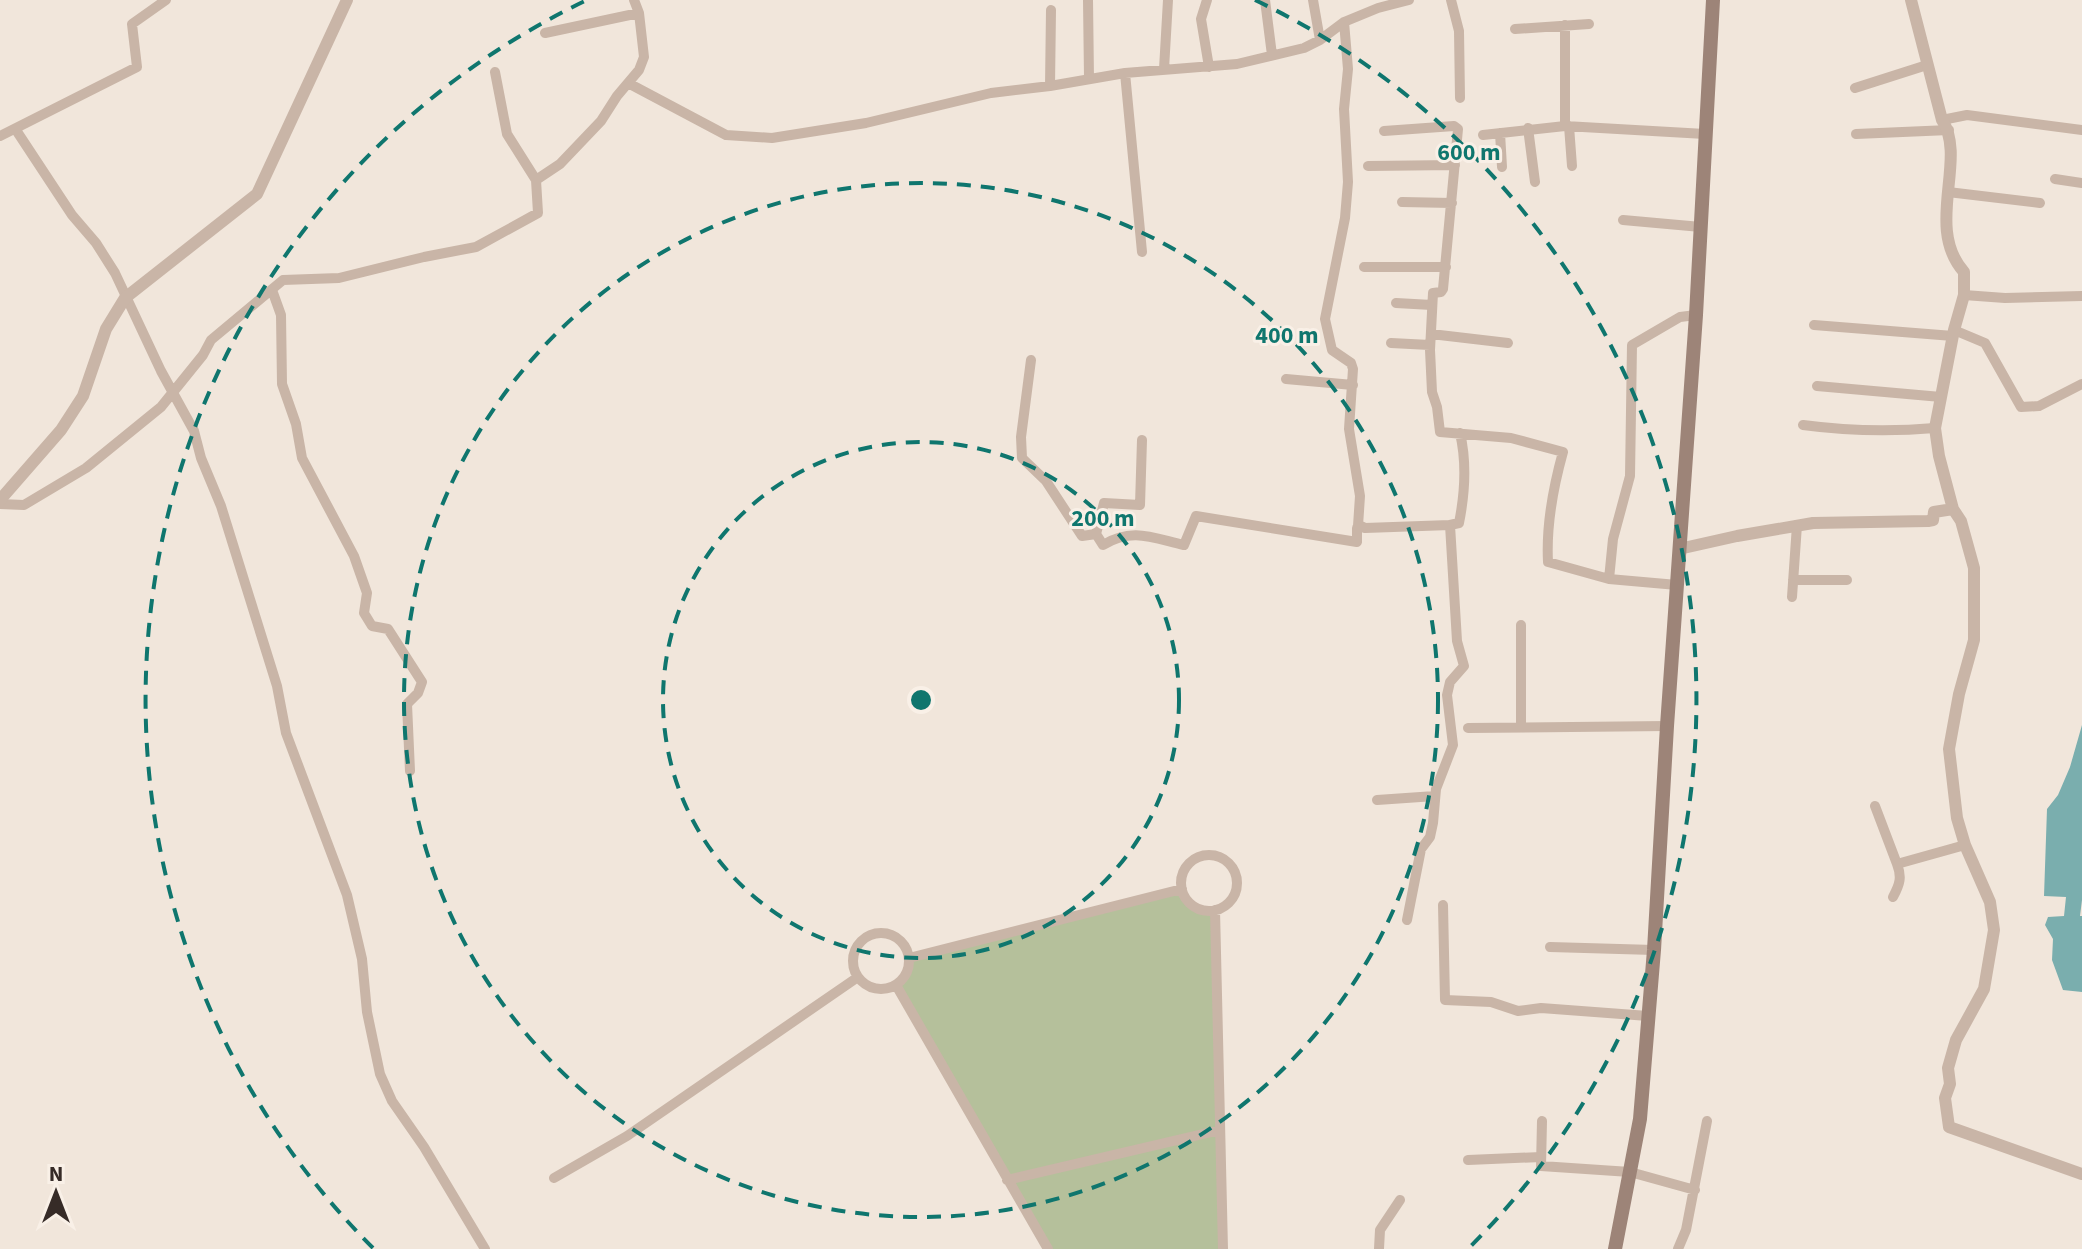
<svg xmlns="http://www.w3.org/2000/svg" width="2082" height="1249" viewBox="0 0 2082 1249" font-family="'Source Sans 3',sans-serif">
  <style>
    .green { fill: #b5c09b }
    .water { fill: #7aaeae }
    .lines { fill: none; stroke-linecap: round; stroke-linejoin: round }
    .minor { stroke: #c9b5a7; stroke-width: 10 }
    .tertiary { stroke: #c9b5a7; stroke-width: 12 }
    .secondary { stroke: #9d8478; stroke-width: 14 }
    .ring { fill: none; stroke: #0f766e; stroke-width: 4; stroke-dasharray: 14 10 }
    .centre { fill: #0f766e; stroke: #f9f0e7; stroke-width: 4 }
    .ring-label { font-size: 24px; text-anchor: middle; font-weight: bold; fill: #0f766e; stroke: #f9f0e7; stroke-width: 6; stroke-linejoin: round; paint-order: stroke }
  </style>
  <rect width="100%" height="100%" fill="#f1e6db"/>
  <path class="green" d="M1182,889C1189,904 1198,910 1215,910L1223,1249H1048L896,985L904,978L909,958Z"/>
  <path class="water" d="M2082,725V900L2080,916H2082V992L2063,990L2052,960L2053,939L2045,925L2048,917L2064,916L2066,897L2044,896L2047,809L2058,795L2070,767Z"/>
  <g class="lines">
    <path class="minor" d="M1088,0L1089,78
      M1207,0L1201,19L1209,67
      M1265,0L1272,55
      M1313,0L1320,40
      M1451,0L1459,31L1460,98
      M1344,22L1348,69L1344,109L1348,182L1345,218L1325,319L1332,350L1351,363L1353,369L1349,429L1360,496L1358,526
      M1565,25V126
      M1515,29L1589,24
      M545,33L639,13
      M1164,69L1168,0
      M495,72L507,134L536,180
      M1125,73L1142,252
      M628,83L726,135L772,138L866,123L991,93L1050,86L1125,73L1237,64L1304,48L1320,40L1344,22L1378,8L1409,0
      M1050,86L1051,10
      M1855,88L1927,65
      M1942,120L1967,115L2082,130
      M1569,126L1572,166
      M1528,128L1535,182
      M16,130L72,215L96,243L115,273L161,371L194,431L201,458L221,506L277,686L286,733L347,895L362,959L367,1012L380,1074L392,1101L424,1147L485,1249
      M1384,131L1454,126L1458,129L1443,289L1441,292L1433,293L1430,350L1432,392L1437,407L1440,432L1511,438L1563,452C1553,488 1546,524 1548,562L1609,579L1677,585
      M1500,133L1502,167
      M1856,134L1949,130
      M1483,135L1565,126L1705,134
      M0,136L137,67L132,24L166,0
      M1368,166L1455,165
      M2055,179L2082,183
      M1948,192L2040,203
      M1402,202L1452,203
      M1623,220L1701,227
      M1364,267H1446
      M272,290L281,315L282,384L296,424L302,458L354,556L367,593L364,613L372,626L388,629L422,682L418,693L407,704L410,771
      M1964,295L2005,298L2082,296
      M1396,303L1432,305
      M1814,325L1953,336
      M1954,330L1985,343L2021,407L2039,406L2082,384
      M1431,334L1508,343
      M1391,343L1430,345
      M1031,360L1021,437L1022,458L1046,481L1082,536L1096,534L1103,545C1132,527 1153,538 1184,545L1196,516L1357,542V528L1361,526L1365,528L1450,525
      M1286,379L1353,385
      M1817,386L1941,397
      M1803,425C1848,431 1890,432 1935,428
      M0,504L24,505L86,468L161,407L203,355L211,340L283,280L339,278L424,257L476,247L538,213L536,180L560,164L601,121L617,96L639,70L644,57L639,13L634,0
      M1096,534L1104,503L1140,505L1142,440
      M1609,579L1613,539L1630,476L1632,345L1680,317L1696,315
      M1793,580H1847
      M1792,597L1797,525
      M1521,625V727
      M1468,728L1667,726
      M1377,800L1435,796
      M1875,806L1897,864L1965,845
      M1181 883a28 28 0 1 1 56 0a28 28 0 1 1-56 0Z
      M1893,897C1900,884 1902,877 1897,864
      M1443,905L1445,1000L1491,1002L1518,1011L1541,1008L1648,1016
      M1215,910L1223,1249
      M1407,920L1421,849L1430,837L1433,823L1436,789L1453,745L1447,695L1450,682L1464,666L1457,641L1450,525L1459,523C1465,493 1467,463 1460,433
      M853 961a28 28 0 1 1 56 0a28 28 0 1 1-56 0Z
      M1550,947L1654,950
      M909,958L1182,889
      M896,985L1048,1249
      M1542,1121L1541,1166L1630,1172L1695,1190
      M1468,1160L1541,1157
      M554,1178L627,1136L858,977
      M1007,1180L1220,1130
      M1379,1249L1380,1230L1400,1200
      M1678,1249L1686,1230L1707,1121"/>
    <path class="tertiary" d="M1911,0L1942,120C1968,159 1924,227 1964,272V295L1954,330L1935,428L1939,456L1953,509L1961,521L1974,568V640L1959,694L1949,749L1957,818L1965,845L1990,902L1994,930L1984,989L1956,1040L1948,1068L1950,1084L1945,1098L1949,1127L2082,1174
      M0,500L61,430L83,396L106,329L125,298L257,194L347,0
      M1679,549L1737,536L1813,523L1928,521L1933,520L1934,512L1953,509"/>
    <path class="secondary" d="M1615,1249L1640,1119L1654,950L1667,726L1696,315L1713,0"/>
  </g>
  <g class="ring">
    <circle cx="921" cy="700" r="258"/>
    <circle cx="921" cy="700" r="517"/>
    <path d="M373 1248A775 775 0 0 1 587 0M1255 0A775 775 0 0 1 1469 1248"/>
  </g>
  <circle cx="921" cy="700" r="12" class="centre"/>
  <g class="ring-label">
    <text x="1469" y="160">600 m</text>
    <text x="1287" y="343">400 m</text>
    <text x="1103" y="526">200 m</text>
  </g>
  <g transform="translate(56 1193)" stroke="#f9f0e7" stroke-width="6" paint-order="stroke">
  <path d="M0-6L14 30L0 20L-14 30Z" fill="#362b27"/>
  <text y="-12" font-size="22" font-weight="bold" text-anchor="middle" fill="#362b27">N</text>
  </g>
</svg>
